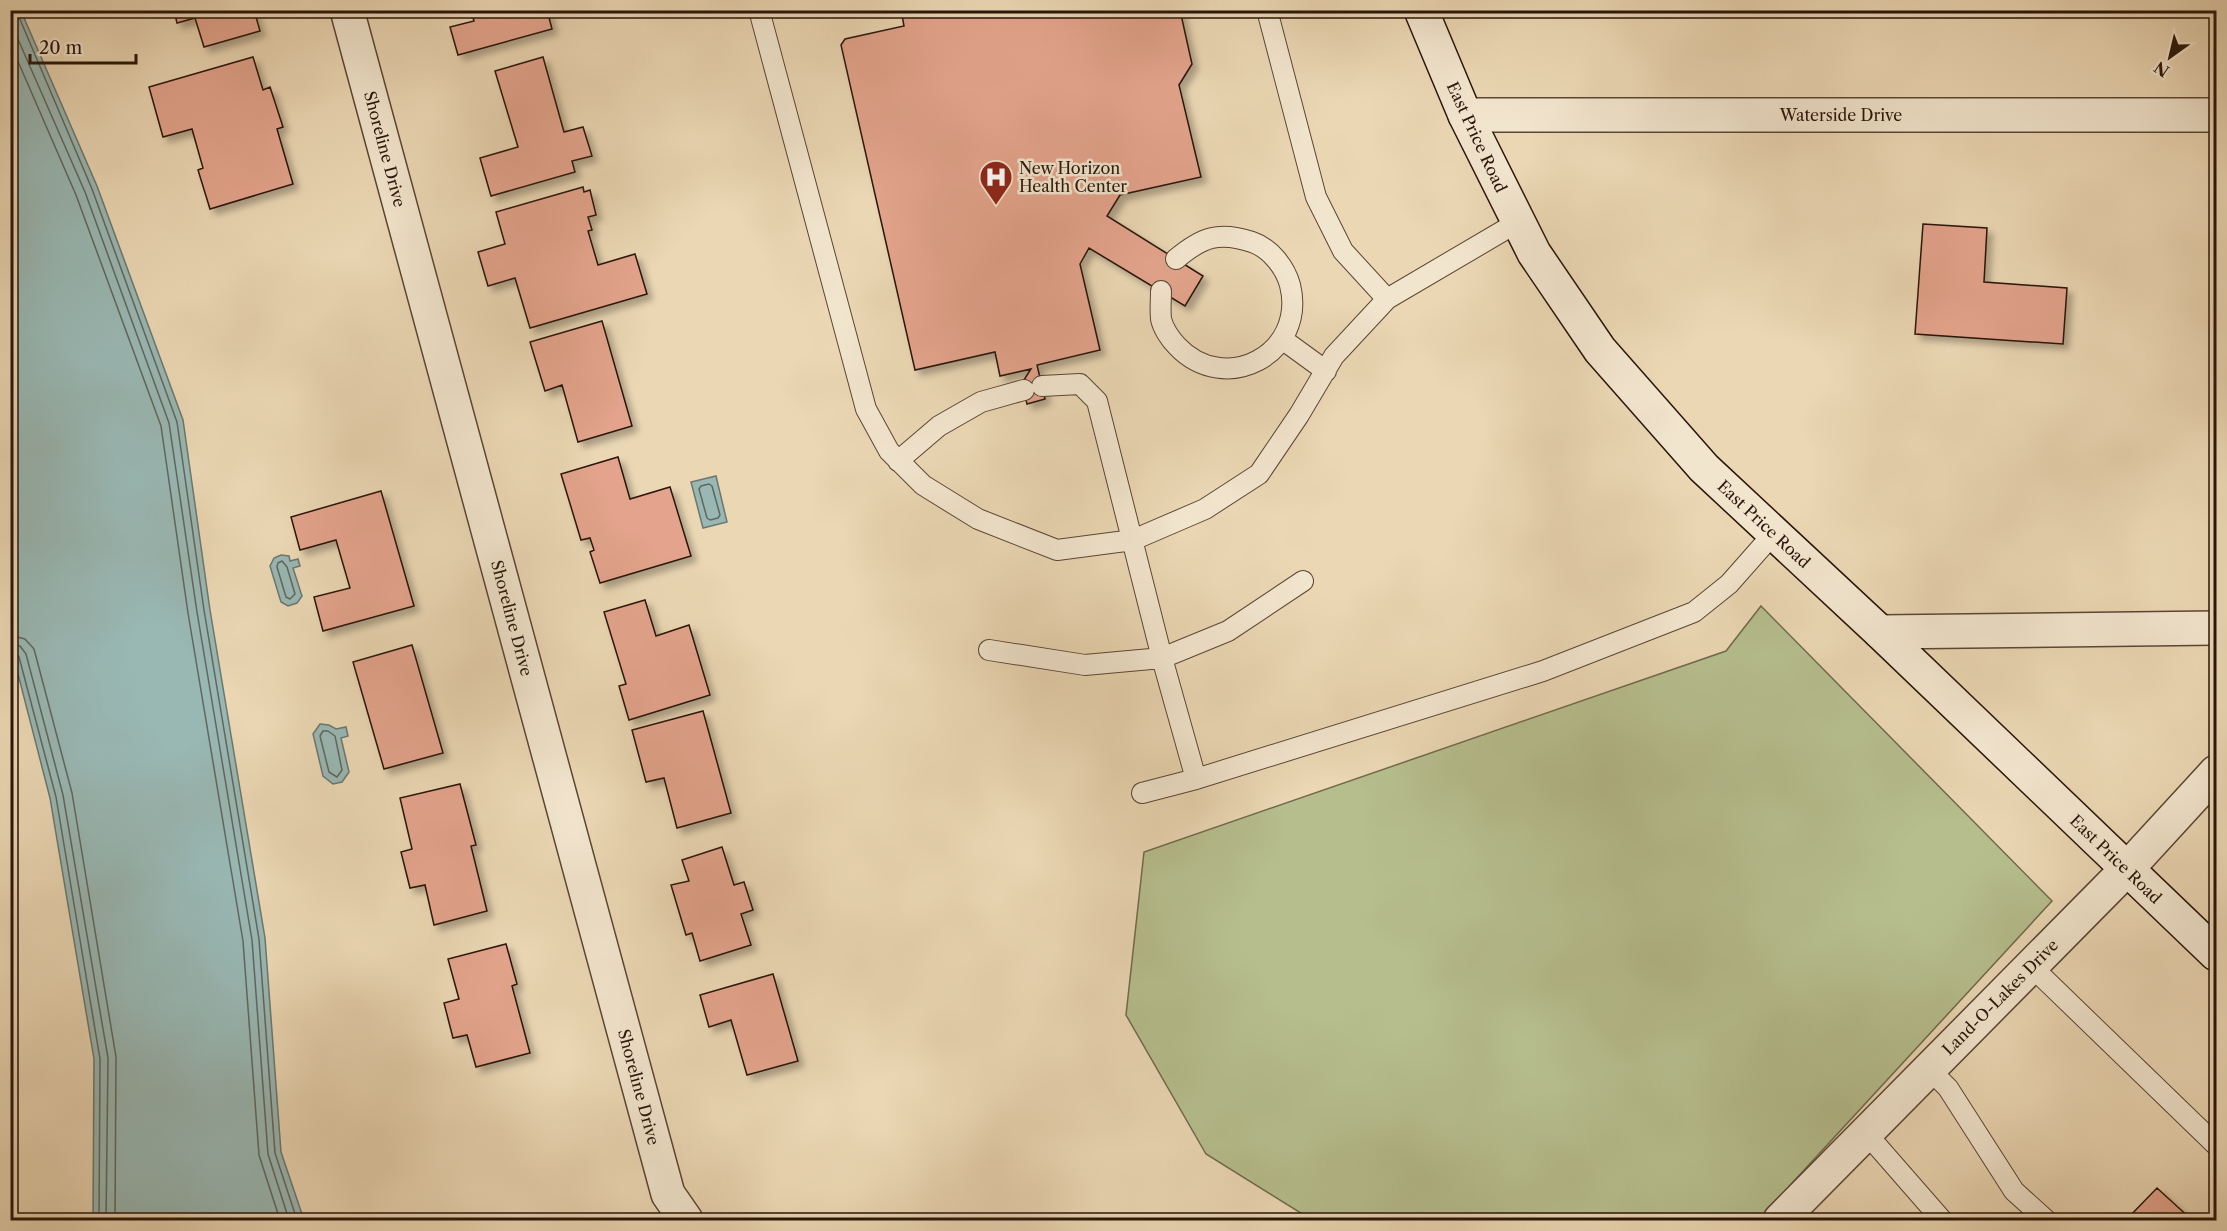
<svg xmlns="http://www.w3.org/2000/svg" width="2227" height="1231" viewBox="0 0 2227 1231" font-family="'Libre Caslon Text',serif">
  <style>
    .green { fill: #b6be8e; stroke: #706a4c; stroke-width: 1.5 }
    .water { fill: #99b8b4; stroke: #6c7770; stroke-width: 1.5 }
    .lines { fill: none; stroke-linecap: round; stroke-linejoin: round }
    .shore { stroke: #61665e; stroke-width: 1.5 }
    .building { fill: #e3a38c; stroke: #291509; stroke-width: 1.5; filter: url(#shadow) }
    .service-casing { stroke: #5a4634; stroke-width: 22 }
    .minor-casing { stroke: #5a4634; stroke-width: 36 }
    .tertiary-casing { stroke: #5a4634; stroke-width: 36 }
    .secondary-casing { stroke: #291509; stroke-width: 36 }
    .service { stroke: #f2e5ce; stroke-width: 20 }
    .minor { stroke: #f2e5ce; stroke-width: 33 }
    .tertiary { stroke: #f2e5ce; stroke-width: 33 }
    .secondary { stroke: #f2e5ce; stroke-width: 33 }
    .labels { text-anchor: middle; stroke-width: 5; stroke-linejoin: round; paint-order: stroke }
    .street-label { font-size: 16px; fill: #291509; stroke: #f2e5ce }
    .poi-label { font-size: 16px; fill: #291509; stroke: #f2e5ce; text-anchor: start }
  </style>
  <defs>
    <filter id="shadow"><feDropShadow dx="5.5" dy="5.5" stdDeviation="3" flood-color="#0004"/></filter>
  </defs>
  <rect width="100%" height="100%" fill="#ebd7b4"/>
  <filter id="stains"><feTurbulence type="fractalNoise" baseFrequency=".00333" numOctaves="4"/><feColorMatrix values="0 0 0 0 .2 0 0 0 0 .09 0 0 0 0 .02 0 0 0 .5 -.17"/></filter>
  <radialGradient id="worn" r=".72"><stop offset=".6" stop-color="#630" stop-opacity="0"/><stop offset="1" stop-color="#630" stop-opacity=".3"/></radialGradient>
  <path class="green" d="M1761,606L2052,901L1758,1220H1312L1206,1154L1126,1015L1144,852L1726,651Z"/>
  <path class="water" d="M10,11H21L97,186L183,420L210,610L265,938L281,1152L304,1220H93L94,1059L50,798L11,647Z
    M716,476L727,522L703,528L691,482Z
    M281,555L289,556L290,561L298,559L300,566L293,568L302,596L297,603L288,606L281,602L270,566L274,558Z
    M320,724L329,725L336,729L346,727L348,736L341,738L349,772L342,782L333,784L323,776L313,734Z"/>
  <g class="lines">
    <path class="shore" d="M16,10L92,189L177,422L204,610L259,939L275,1153L297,1220
      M10,21L85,192L169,423L197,612L252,940L268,1154L289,1220
      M10,43L76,195L161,426L188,613L243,941L259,1155L280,1220
      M709,484L712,486L720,515L718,518L710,520L707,518L699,489L701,486Z
      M282,561L287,567L295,594L290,599L286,597L277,567L278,563Z
      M10,635L25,639L34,649L72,793L116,1057L115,1220
      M10,644L20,646L26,654L63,795L108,1058L106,1220
      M10,652L16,653L19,657L56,797L100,1059L99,1220
      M323,731H328L335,736L342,770L337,777L329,772L320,736Z"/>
  </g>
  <path class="building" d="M174,10H254L260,31L204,47L195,18L177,23Z
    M471,10H547L552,29L458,55L450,27L474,21Z
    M901,10H1180L1192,64L1179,85L1201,177L1120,195L1107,216L1203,276L1185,306L1089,248L1080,264L1100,350L1037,365L1045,399L1027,404L1022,383L1031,369L1000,376L995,352L915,370L841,45L845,39L904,26Z
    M253,57L263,90L270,87L283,127L277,129L293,184L210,209L198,170L203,168L192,129L163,137L149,87Z
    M543,57L564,132L583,127L592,156L572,161L575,172L491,196L480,158L518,147L495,71Z
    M583,187L584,192L590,190L596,215L588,217L592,230L588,231L598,265L635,254L647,294L530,328L515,278L488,286L478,252L505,244L496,212Z
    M1923,224L1987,228L1984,282L2067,288L2063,344L1915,334Z
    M602,321L632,426L578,442L562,385L545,391L530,342Z
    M618,457L630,499L670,487L691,556L600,583L590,552L594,550L590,538L581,540L561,474Z
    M381,491L414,606L323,631L314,597L350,588L336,540L300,550L291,517Z
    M645,600L656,636L689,625L710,695L629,720L619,686L626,684L604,612Z
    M412,645L443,753L384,769L353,662Z
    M703,711L731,813L677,828L664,778L646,782L632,730Z
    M460,784L476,845L471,846L487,911L434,925L425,885L410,888L401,852L412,849L400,798Z
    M722,847L734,885L744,882L753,910L741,914L751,945L700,961L692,933L686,935L671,885L689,881L682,860Z
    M506,944L517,984L512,986L530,1053L476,1067L467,1035L453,1038L444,1003L459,999L448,959Z
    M773,974L798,1061L747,1075L731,1020L709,1027L700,995Z
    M2157,1188L2192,1220H2126Z"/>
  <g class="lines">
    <g class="service-casing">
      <path id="service" d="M759,10L866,409L889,451L923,485L978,519L1057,550L1133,540L1205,509L1259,474L1299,415L1334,356L1387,299L1518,222
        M1267,10L1316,197L1343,251L1387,299
        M1161,291C1161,300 1160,310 1161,319C1163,328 1170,339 1177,346C1225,397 1307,354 1290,285C1285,267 1270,248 1252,242C1219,231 1202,237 1176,259
        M1282,339L1326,371
        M1042,386L1080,384L1097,401L1162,658L1196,779
        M898,461L939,426L981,402L1024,390
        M989,650L1085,665L1162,658L1228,631L1303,581
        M1142,793L1196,779L1543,671L1694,612L1729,584L1774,533
        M2031,966L2216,1145
        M1929,1069L1948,1088L2014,1191L2046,1220
        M1866,1133L1942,1220"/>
    </g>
    <g class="minor-casing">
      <path id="minor" d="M347,10L668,1194L686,1220
        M1465,115H2216
        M1780,1220L2127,869"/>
    </g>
    <g class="tertiary-casing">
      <path id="tertiary" d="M1880,632L2216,628
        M2127,869L2216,772"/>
    </g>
    <g class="secondary-casing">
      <path id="secondary" d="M1421,10L1465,115L1534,253L1600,350L1704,468L1880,632L2216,954"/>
    </g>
    <use href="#service" class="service"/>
    <use href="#minor" class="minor"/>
    <use href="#tertiary" class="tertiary"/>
    <use href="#secondary" class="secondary"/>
  </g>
  <defs>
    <g id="hospital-pin" transform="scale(1.725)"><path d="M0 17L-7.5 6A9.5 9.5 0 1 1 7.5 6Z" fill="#8f2418" stroke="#f2e5ce"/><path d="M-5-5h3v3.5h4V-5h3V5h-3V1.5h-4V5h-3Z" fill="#fff"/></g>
  </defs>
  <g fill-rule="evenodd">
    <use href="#hospital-pin" x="996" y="177"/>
  </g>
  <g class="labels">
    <g class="street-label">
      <text x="1841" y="121">Waterside Drive</text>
      <text transform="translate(1477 137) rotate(65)" y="6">East Price Road</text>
      <text transform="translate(385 149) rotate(75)" y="6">Shoreline Drive</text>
      <text transform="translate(1764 524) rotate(43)" y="6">East Price Road</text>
      <text transform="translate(512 618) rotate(75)" y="6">Shoreline Drive</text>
      <text transform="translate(2116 859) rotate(44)" y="6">East Price Road</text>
      <text transform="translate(2000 997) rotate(-45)" y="6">Land-O-Lakes Drive</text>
      <text transform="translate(639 1087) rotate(75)" y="6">Shoreline Drive</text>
    </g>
    <g class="poi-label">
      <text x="1019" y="174">New Horizon<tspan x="1019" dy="18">Health Center</tspan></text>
    </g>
  </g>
  <rect width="2227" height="1231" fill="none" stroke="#ebd7b4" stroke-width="36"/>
  <rect x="12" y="12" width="2203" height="1207" fill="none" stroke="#291509" stroke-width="3"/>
  <rect x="18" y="18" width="2191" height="1195" fill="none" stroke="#291509" stroke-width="1.5"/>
  <g transform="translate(2170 57) rotate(214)" stroke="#f2e5ce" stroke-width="4.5" paint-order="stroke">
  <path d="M0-4.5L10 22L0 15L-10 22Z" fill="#291509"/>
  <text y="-9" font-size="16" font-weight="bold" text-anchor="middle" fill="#291509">N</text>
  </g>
  <path d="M30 54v9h106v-9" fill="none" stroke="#291509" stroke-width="3"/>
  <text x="39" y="54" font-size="18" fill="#291509" stroke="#f2e5ce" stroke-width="4.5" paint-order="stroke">20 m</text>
  <rect width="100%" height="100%" filter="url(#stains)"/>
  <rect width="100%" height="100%" fill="url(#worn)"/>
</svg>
